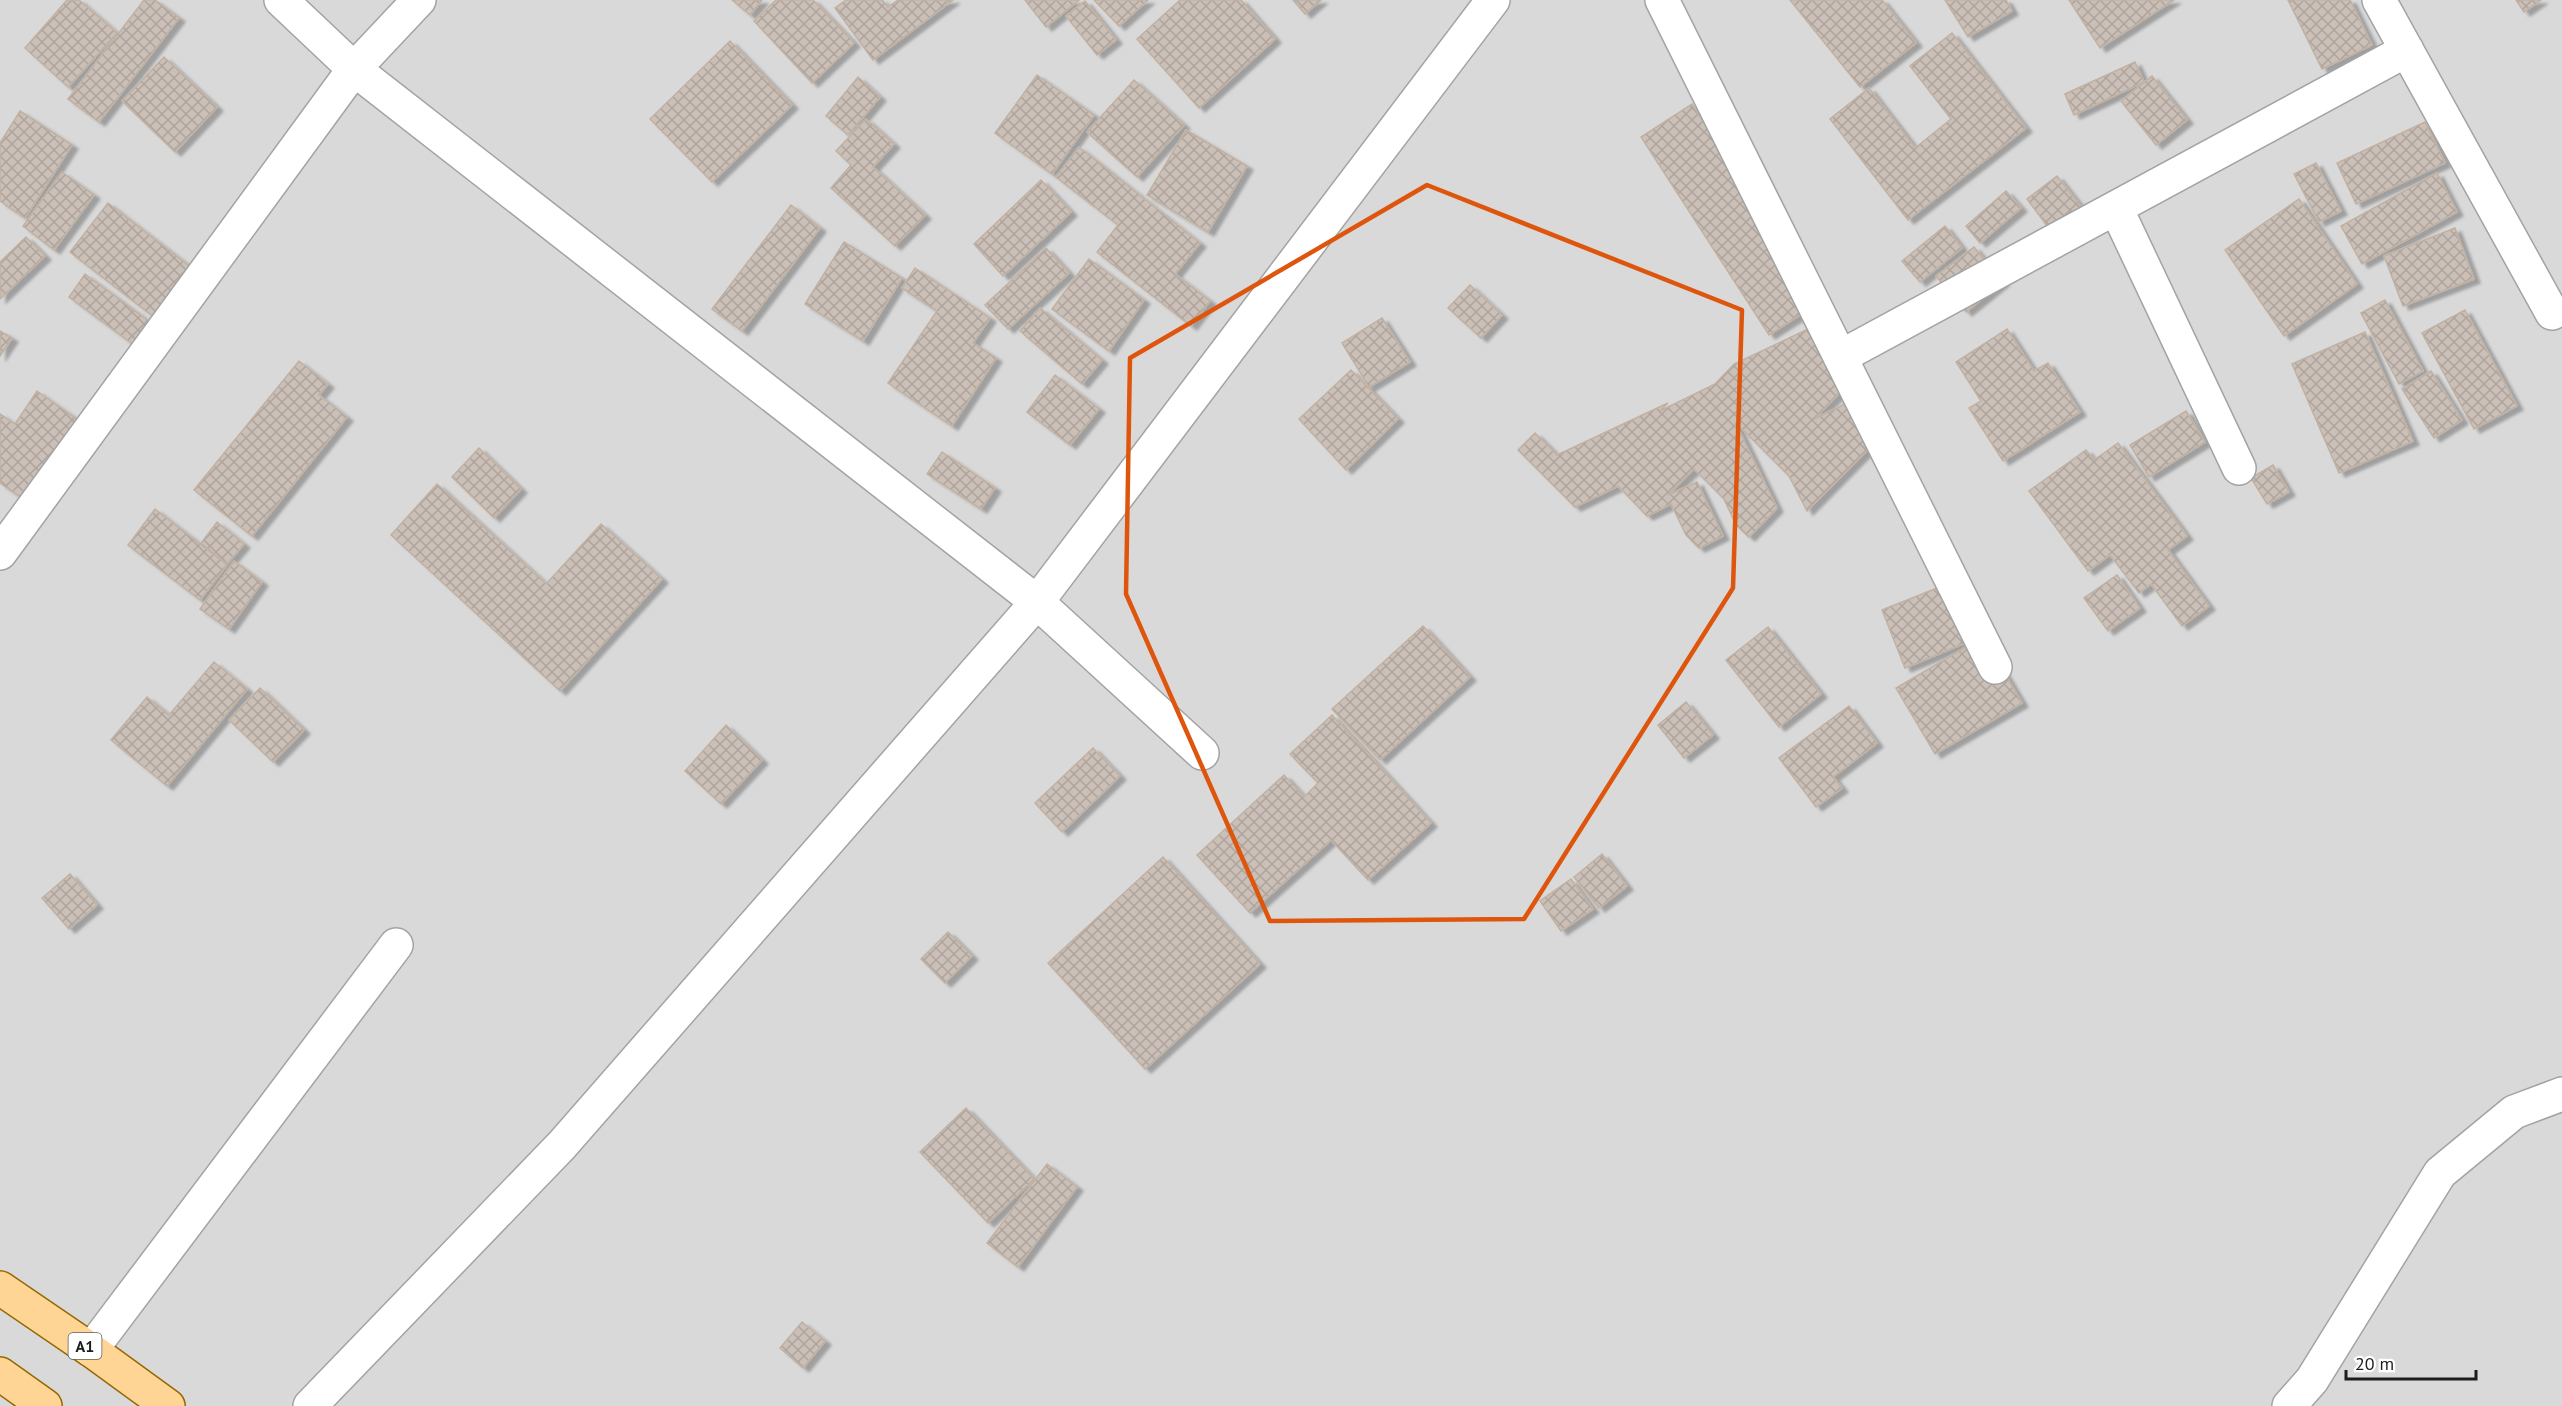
<svg xmlns="http://www.w3.org/2000/svg" width="2562" height="1406" viewBox="0 0 2562 1406" font-family="'PT Sans',sans-serif">
  <style>
    .residential { fill: #dad9d9 }
    .building { fill: url(#building-cross-hatch); stroke: #c1b1a2; stroke-width: 1.5; filter: url(#shadow) }
    .lines { fill: none; stroke-linecap: round; stroke-linejoin: round }
    .minor-casing { stroke: #a3a3a3; stroke-width: 36 }
    .tertiary-casing { stroke: #a3a3a3; stroke-width: 36 }
    .primary-casing { stroke: #946800; stroke-width: 36 }
    .minor { stroke: #fff; stroke-width: 33 }
    .tertiary { stroke: #fff; stroke-width: 33 }
    .primary { stroke: #ffd595; stroke-width: 33 }
    .marked { fill: none; stroke: #de560d; stroke-width: 4.5; stroke-linejoin: round }
    .labels { text-anchor: middle; stroke-width: 4.5; stroke-linejoin: round; paint-order: stroke }
    .shield { fill: #fff; stroke: #606060; stroke-width: 1.5 }
    .shield-label { font-size: 16px; font-weight: bold; fill: #1c1c1c }
  </style>
  <defs>
    <pattern id="building-cross-hatch" width="8" height="8" patternUnits="userSpaceOnUse" patternTransform="scale(1.5)"><rect width="8" height="8" fill="#cbc0b7"/><path d="M0 0l8 8M0 8l8-8" fill="none" stroke="#aea49d"/></pattern>
    <filter id="shadow"><feDropShadow dx="6" dy="4" stdDeviation="1.5" flood-color="#0004"/></filter>
  </defs>
  <rect width="100%" height="100%" fill="#efeae1"/>
  <path class="residential" d="M0,0H2562V1406H0Z"/>
  <path class="building" d="M67,0H79L117,33L68,87L25,48Z
    M144,0H155L179,18L99,122L68,99Z
    M732,0H762L750,15Z
    M776,0H813L854,43L812,83L754,21Z
    M846,0H882L888,7L898,0H953L873,60L835,8Z
    M1025,0H1079L1046,27Z
    M1094,0H1148L1119,26Z
    M1180,0H1241L1275,39L1199,108L1137,39Z
    M1293,0H1321L1305,14Z
    M1790,0H1882L1916,43L1860,87Z
    M1945,0H2006L2012,11L1968,37Z
    M2069,0H2174L2100,48Z
    M2288,0H2350L2372,45L2322,69Z
    M2516,0H2541L2524,12Z
    M1085,1L1116,40L1097,55L1066,16Z
    M1952,33L2026,128L1908,220L1830,119L1869,88L1915,148L1951,119L1910,66Z
    M730,41L792,105L712,182L650,119Z
    M164,57L217,107L175,152L122,101Z
    M2135,62L2144,82L2074,115L2065,94Z
    M1037,75L1094,115L1052,174L995,133Z
    M2152,76L2187,120L2156,145L2121,101Z
    M858,77L880,97L848,135L826,116Z
    M1134,80L1184,125L1137,177L1087,132Z
    M1692,104L1820,302L1769,335L1641,137Z
    M20,111L72,145L25,218L0,201V143Z
    M866,119L894,144L873,167L925,215L895,246L831,188L851,165L836,151Z
    M2425,122L2445,163L2356,204L2337,163Z
    M1186,130L1247,166L1208,232L1147,195Z
    M1079,147L1200,243L1175,274L1210,301L1191,326L1097,252L1118,225L1056,177Z
    M2316,163L2341,211L2319,222L2294,174Z
    M62,172L94,195L54,250L23,226Z
    M2437,173L2457,212L2362,264L2341,226Z
    M2057,176L2093,222L2062,246L2027,199Z
    M1041,180L1071,212L1003,276L974,244Z
    M2006,191L2021,208L1980,243L1966,226Z
    M2299,199L2357,284L2284,336L2225,250Z
    M108,203L197,272L159,321L70,252Z
    M791,205L820,228L742,331L712,309Z
    M1945,226L1962,248L1920,282L1902,261Z
    M2455,228L2474,279L2403,306L2384,256Z
    M26,237L45,256L0,299V262Z
    M844,242L902,278L863,341L805,304Z
    M1974,247L2003,282L1966,312L1936,276Z
    M1046,248L1069,273L1008,329L985,305Z
    M1089,259L1144,300L1109,351L1052,309Z
    M915,268L990,318L973,343L996,358L952,426L888,383L937,311L902,288Z
    M85,274L158,328L142,351L69,297Z
    M1470,285L1502,315L1481,338L1448,308Z
    M2385,300L2423,371L2399,384L2361,313Z
    M1040,308L1102,360L1082,384L1020,331Z
    M2465,310L2517,406L2474,429L2422,333Z
    M1382,318L1410,362L1369,387L1342,343Z
    M1823,322L1851,381L1814,419L1857,398L1877,440L1807,511L1789,476L1735,422L1777,508L1749,537L1736,525L1724,499L1694,469L1668,495L1697,482L1723,536L1699,548L1686,535L1671,504L1647,516L1618,486L1575,507L1518,450L1535,433L1557,455L1668,403L1660,411L1715,384L1734,364Z
    M2007,329L2034,371L2048,363L2080,412L2003,461L1969,408L1981,401L1956,362Z
    M0,331L12,338L0,356Z
    M2365,332L2413,441L2339,473L2292,364Z
    M299,361L328,384L319,395L347,417L252,536L194,490Z
    M1351,370L1398,419L1346,470L1299,419Z
    M2431,371L2462,420L2434,438L2402,389Z
    M1055,375L1099,409L1070,445L1027,412Z
    M37,391L78,420L25,500L0,483V414L15,424Z
    M2186,411L2205,442L2149,477L2130,445Z
    M2118,443L2187,536L2168,550L2209,606L2182,626L2151,584L2139,593L2110,555L2088,571L2029,491L2086,450L2094,460Z
    M479,448L521,489L494,518L452,477Z
    M942,452L995,488L981,509L927,474Z
    M2273,465L2289,492L2267,504L2251,478Z
    M437,484L546,584L601,524L662,579L560,691L391,535Z
    M155,509L227,565L200,600L128,545Z
    M217,522L244,544L227,564L201,543Z
    M234,561L262,582L229,629L200,609Z
    M2117,575L2140,608L2108,631L2084,598Z
    M1942,586L1965,643L1905,668L1882,610Z
    M1423,626L1470,677L1380,760L1332,709Z
    M1768,627L1821,694L1779,727L1726,660Z
    M1983,637L2022,703L1935,754L1896,688Z
    M214,662L247,689L167,786L111,740L147,697L169,715Z
    M260,688L304,730L273,762L229,720Z
    M1686,702L1713,735L1684,758L1658,725Z
    M1849,706L1877,743L1833,777L1842,788L1816,807L1779,758Z
    M1332,715L1431,823L1368,880L1331,840L1250,913L1197,855L1284,775L1304,797L1318,783L1290,754Z
    M726,725L762,760L721,804L685,771Z
    M1093,748L1120,776L1062,832L1035,803Z
    M1602,854L1627,886L1599,908L1574,877Z
    M1163,857L1260,964L1145,1069L1048,963Z
    M70,874L97,905L69,929L42,898Z
    M1571,879L1593,909L1561,931L1540,901Z
    M948,932L972,956L945,983L921,959Z
    M966,1108L1034,1179L988,1223L920,1152Z
    M1047,1164L1077,1187L1018,1267L987,1243Z
    M802,1322L825,1341L803,1368L780,1348Z"/>
  <g class="lines">
    <g class="minor-casing">
      <path id="minor" d="M281,0L354,69L1037,602L1202,753
        M1662,0L1995,667
        M2379,0L2552,313
        M2116,208L2239,468
        M1840,357L2407,50
        M91,1350L396,945
        M310,1406L562,1145L1037,602L1493,0
        M2289,1406L2312,1380L2440,1173L2514,1112L2562,1094"/>
    </g>
    <g class="tertiary-casing">
      <path id="tertiary" d="M0,553L354,69L419,0"/>
    </g>
    <g class="primary-casing">
      <path id="primary" d="M0,1288L91,1350L168,1406
        M0,1374L45,1406"/>
    </g>
    <use href="#minor" class="minor"/>
    <use href="#tertiary" class="tertiary"/>
    <use href="#primary" class="primary"/>
  </g>
  <path class="marked" d="M1427,185L1742,310L1733,588L1524,919L1270,921L1126,594L1130,358Z"/>
  <g class="labels">
    <rect class="shield" x="68.5" y="1333" width="33" height="26" rx="4.5"/>
    <g class="shield-label">
      <text x="85" y="1352">A1</text>
    </g>
  </g>
  <path d="M2346 1370v9h130v-9" fill="none" stroke="#1c1c1c" stroke-width="3"/>
  <text x="2355" y="1370" font-size="18" fill="#1c1c1c" stroke="#ffffff" stroke-width="4.5" paint-order="stroke">20 m</text>
</svg>
